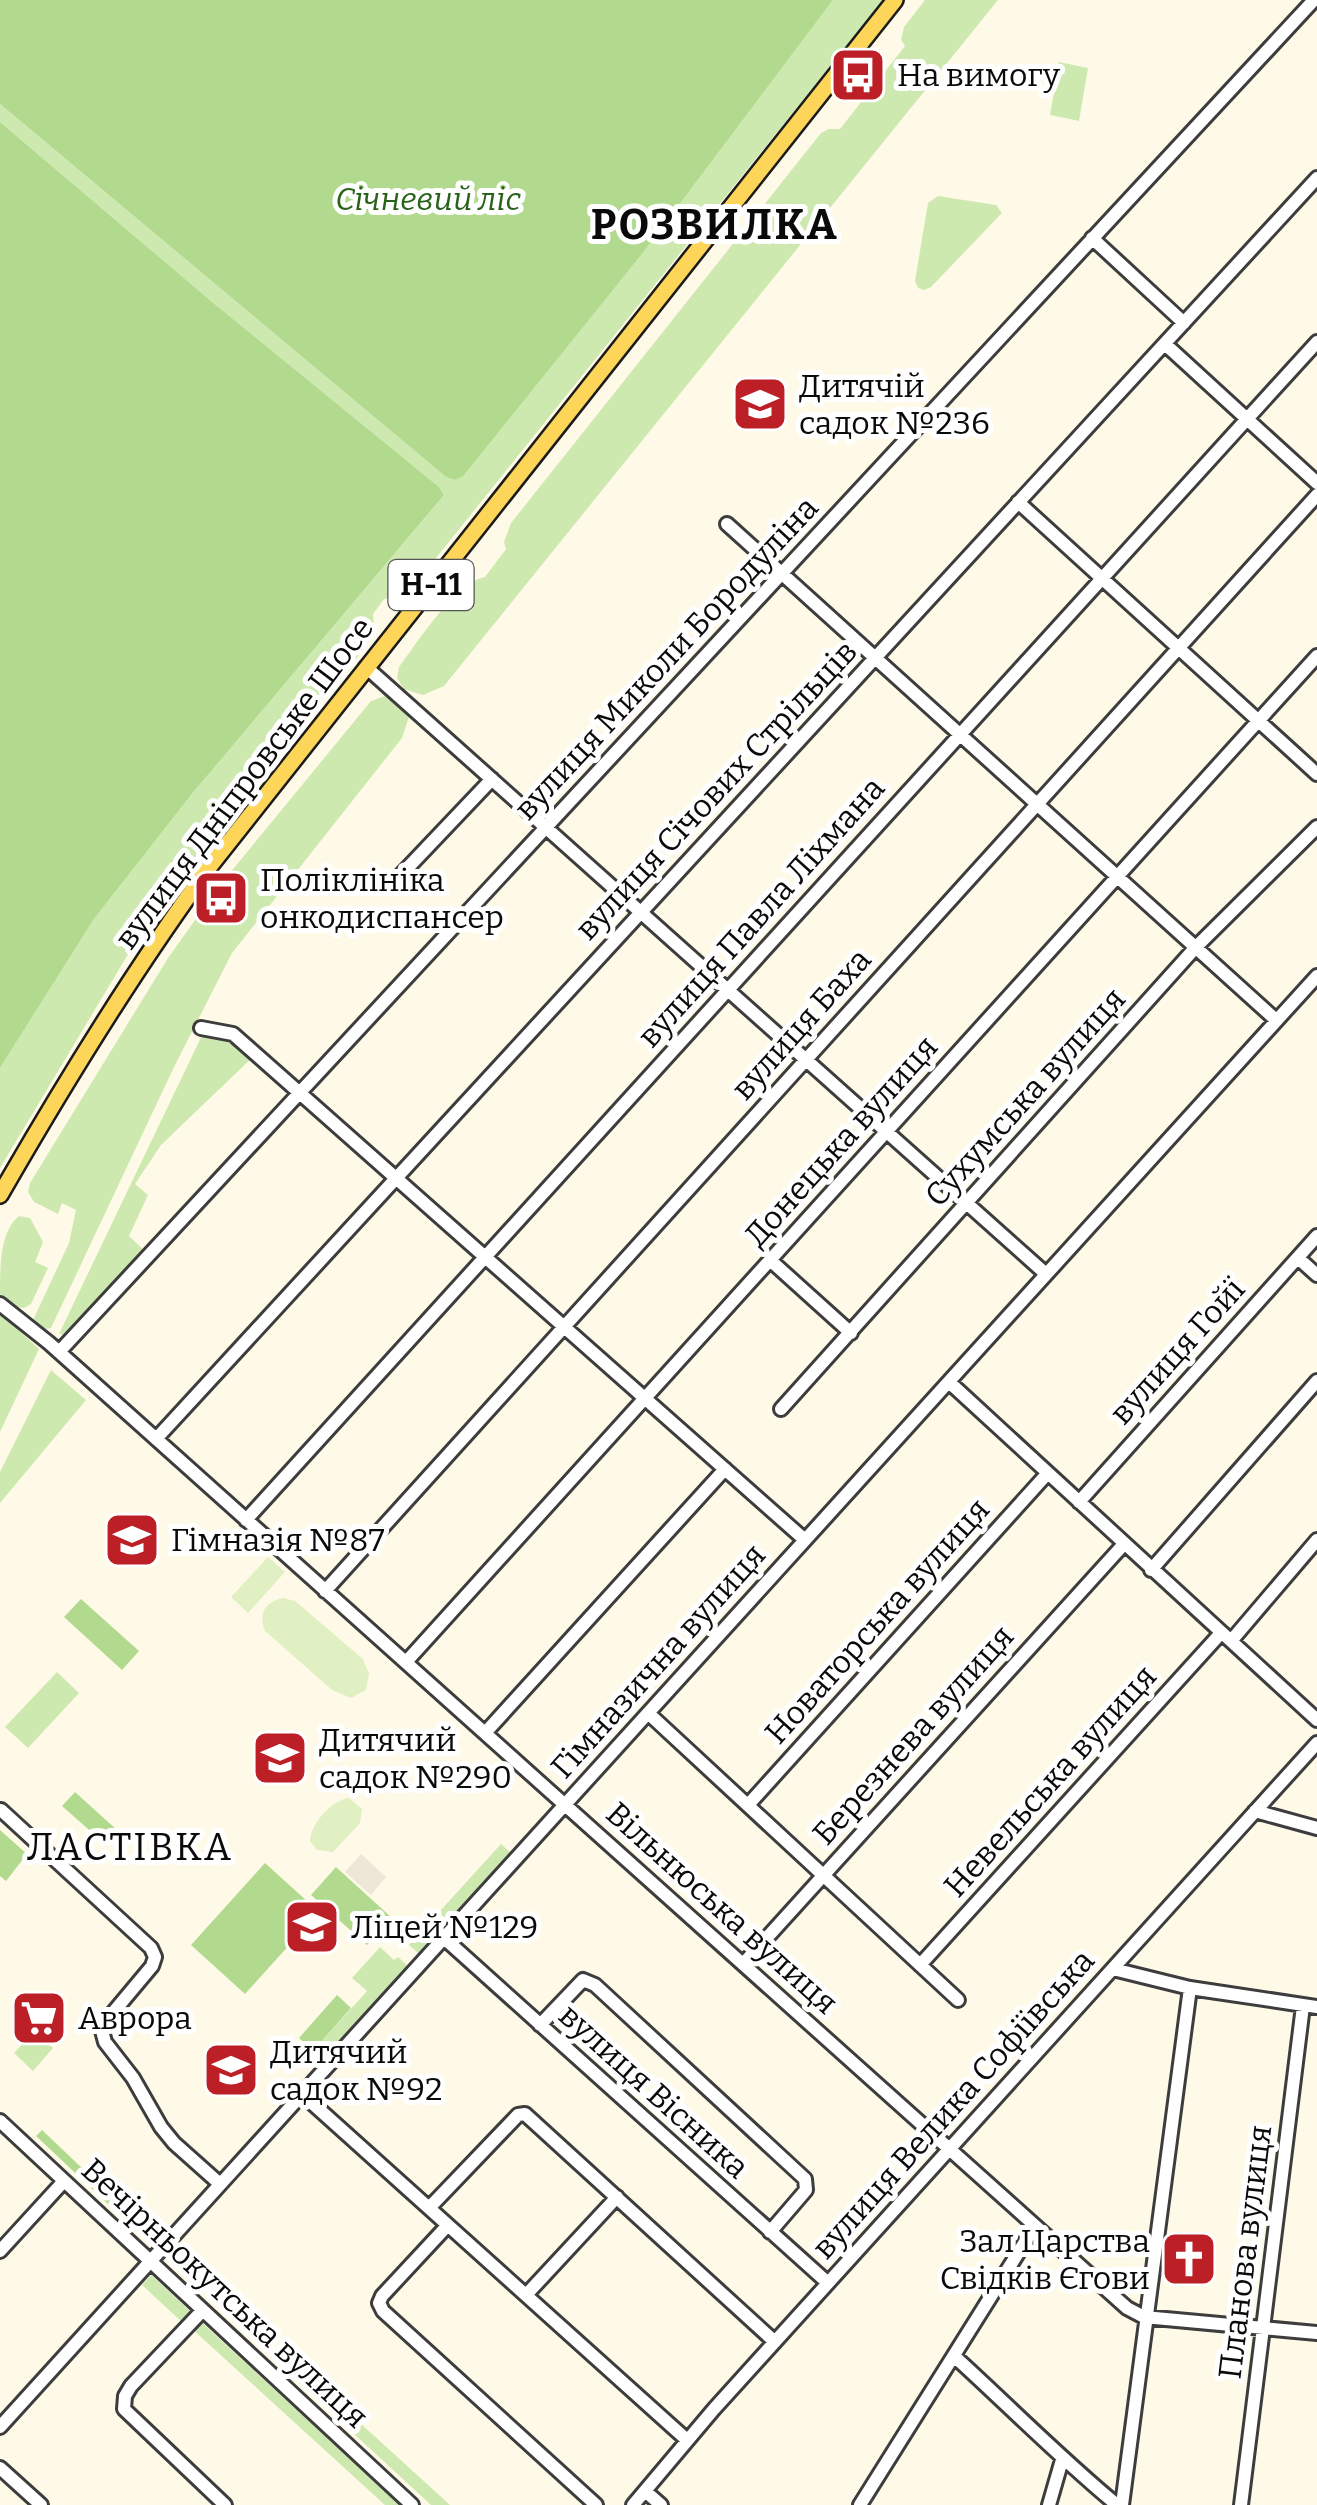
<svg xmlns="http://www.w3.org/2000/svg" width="1317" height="2505" viewBox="0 0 1317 2505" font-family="Bitter,serif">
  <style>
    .green { fill: #cee9b0 }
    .forest { fill: #b1da8f }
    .pitch { fill: #e0f0c2 }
    .plaza { fill: #ede7d8 }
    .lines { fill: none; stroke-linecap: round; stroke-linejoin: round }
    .minor-casing { stroke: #3d3d3d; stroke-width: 18 }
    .major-casing { stroke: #1b1b1b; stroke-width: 20 }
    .minor { stroke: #fff; stroke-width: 12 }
    .major { stroke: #fdd559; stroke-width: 15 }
    .labels { text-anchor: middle; stroke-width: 10; stroke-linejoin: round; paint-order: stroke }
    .shield { fill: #fff; stroke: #545454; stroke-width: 2.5 }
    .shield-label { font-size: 30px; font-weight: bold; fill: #0a0a0a }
    .poi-label { font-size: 32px; fill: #0a0a0a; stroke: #fff; text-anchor: start }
    .park-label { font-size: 32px; font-style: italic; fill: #29621a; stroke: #fff }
    .street-label { font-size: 32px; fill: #0a0a0a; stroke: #fff }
    .quarter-label { font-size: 38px; letter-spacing: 2.5px; fill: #0a0a0a; stroke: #fff }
    .district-label { font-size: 42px; font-weight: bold; letter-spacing: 2.5px; fill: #0a0a0a; stroke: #fff }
  </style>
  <rect width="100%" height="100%" fill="#fffae7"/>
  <path class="green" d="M833,0H883L416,583L395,597L384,599L373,614L374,632L359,655L275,755L133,946L0,1168V1068L94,919L191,795L444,495L439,487L211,301L0,122V104L446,477L455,480L463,475L642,254Z
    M925,0H998L444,686L423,695L404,689L397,678L399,667C417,643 456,582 485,577L506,549L504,542L511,523L821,133L829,129H840L905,46L901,40L904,27Z
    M1059,62L1088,68L1079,121L1050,115Z
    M938,196L996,205L1002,213L931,287L924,290L918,288L915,281L928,203Z
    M385,696L405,706L409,717L402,738L232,953L175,1065L51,1328L41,1330L34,1325V1318L69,1243L76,1210L62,1203L58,1214L34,1202L28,1192L30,1183L168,958L220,885L371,701Z
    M205,1029L233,1034L256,1054L161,1145L135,1184L148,1195L129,1236L149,1255L75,1335L59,1334Z
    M19,1216L30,1218L43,1242L35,1262L48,1268L31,1304L24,1308L14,1306L0,1294C0,1267 0,1231 19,1216Z
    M0,1313L39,1349L0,1432Z
    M51,1370L86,1400L0,1503V1472Z
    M57,1672L79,1693L28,1748L5,1727Z
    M501,1844L510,1852L418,1953L409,1945Z
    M380,1947L394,1960L398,1957L407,1965L323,2059L313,2051L367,1991L352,1978Z
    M34,2032L53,2048L33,2071L14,2053Z
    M151,2275L192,2313L183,2323L142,2285Z
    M199,2320L400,2505H385L191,2328Z
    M281,2351L450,2505H431L273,2359Z"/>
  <path class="forest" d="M0,0H833L642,254L463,476L455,480L446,477L0,104Z
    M0,122L211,301L439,487L444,495L191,795L94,919L0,1068Z
    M81,1599L139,1651L122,1670L64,1617Z
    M75,1792L117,1830L105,1844L62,1806Z
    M0,1830L27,1854L6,1881L0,1876Z
    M265,1863L319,1912L245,1994L191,1945Z
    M336,1867L392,1918L367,1945L311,1895Z
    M337,1995L351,2008L313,2051L299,2038Z
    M42,2130L146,2229L141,2235L36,2136Z"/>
  <path class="pitch" d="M268,1557L285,1572L248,1613L231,1597Z
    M283,1598L295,1601L363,1659L369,1674L366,1690L351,1698L332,1690L265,1631C258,1613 265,1602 283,1598Z
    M349,1798L362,1809L360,1823L333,1852L317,1850L310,1841C311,1823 332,1800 349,1798Z"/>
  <path class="plaza" d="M361,1854L386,1877L371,1895L345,1872Z"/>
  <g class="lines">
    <g class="minor-casing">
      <path id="minor" d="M1092,238L1184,323
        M1165,344L1317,483
        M1018,502L1317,774
        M727,524L1276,1020
        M366,667L1046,1274
        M398,878L492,779
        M201,1028L233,1034L805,1540
        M1298,1258L1317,1275
        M770,1260L851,1333
        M0,1304L49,1343L1127,2308L1144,2317L1317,2333
        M59,1352L1314,0
        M949,1382L1317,1720
        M781,1409L1196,947L1317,827
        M156,1439L1317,178
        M1079,1502L1317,1236
        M246,1520L1317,342
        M1151,1570L1317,1381
        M325,1591L1317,495
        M1231,1641L1317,1540
        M406,1662L1317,656
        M648,1713L958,2000
        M485,1733L725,1469
        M748,1805L1047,1474
        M1,1810L151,1948L155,1957L152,1966L101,2027L105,2042L133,2078L161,2127L174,2143L220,2184
        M1255,1811L1317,1828
        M444,1938L828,2283
        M743,1964L1124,1544
        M920,1965L1221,1633
        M1113,1969L1190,1988L1317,2007
        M540,2025L583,1980L595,1985L805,2179L806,2190L770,2232
        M302,2094L687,2440
        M0,2121L412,2505
        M429,2208L518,2115L525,2114L775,2342
        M448,2225L382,2296L379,2303L383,2311L596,2505
        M0,2251L64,2181
        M526,2295L617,2197
        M203,2310L131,2386L125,2396L124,2409L225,2505
        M954,2356C1009,2406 1060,2458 1117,2505
        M0,2427L1317,976
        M0,2468L41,2505
        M645,2491L661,2505
        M633,2505L714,2409L1317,1743
        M860,2505L1035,2226
        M1049,2505L1062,2460
        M1122,2505L1190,1988
        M1241,2505L1303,2006"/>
    </g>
    <g class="major-casing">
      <path id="major" d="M0,1195C65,1082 133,971 210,866L895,0"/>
    </g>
    <use href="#minor" class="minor"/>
    <use href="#major" class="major"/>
  </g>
  <defs>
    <g id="bus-square" transform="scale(2.875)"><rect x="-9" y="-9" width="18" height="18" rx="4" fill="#bc1f26" stroke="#fff"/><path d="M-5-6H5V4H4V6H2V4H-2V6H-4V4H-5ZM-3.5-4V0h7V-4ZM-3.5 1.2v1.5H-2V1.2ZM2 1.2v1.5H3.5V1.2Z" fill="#fff"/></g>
    <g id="school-square" transform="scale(2.875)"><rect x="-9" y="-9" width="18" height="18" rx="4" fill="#bc1f26" stroke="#fff"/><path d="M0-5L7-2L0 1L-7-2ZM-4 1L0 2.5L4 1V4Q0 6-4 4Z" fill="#fff"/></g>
    <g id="supermarket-square" transform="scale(2.875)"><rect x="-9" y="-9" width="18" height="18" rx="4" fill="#bc1f26" stroke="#fff"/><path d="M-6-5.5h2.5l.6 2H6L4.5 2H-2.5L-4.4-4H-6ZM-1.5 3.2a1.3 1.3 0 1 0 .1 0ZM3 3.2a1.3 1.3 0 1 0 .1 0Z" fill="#fff"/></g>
    <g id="church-square" transform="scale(2.875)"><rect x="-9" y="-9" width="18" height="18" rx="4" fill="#bc1f26" stroke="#fff"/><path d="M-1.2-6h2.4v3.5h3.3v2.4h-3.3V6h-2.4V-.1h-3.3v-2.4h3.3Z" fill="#fff"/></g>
  </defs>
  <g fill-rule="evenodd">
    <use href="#bus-square" x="858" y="75"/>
    <use href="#school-square" x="760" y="404"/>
    <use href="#bus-square" x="221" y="898"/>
    <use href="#school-square" x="132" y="1540"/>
    <use href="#school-square" x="280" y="1758"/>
    <use href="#school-square" x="312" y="1927"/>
    <use href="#supermarket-square" x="39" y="2018"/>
    <use href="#school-square" x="231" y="2070"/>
    <use href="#church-square" x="1189" y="2259"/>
  </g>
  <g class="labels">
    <rect class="shield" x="388.5" y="560" width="85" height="50" rx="8"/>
    <g class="shield-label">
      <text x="431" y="595">Н-11</text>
    </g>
    <g class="poi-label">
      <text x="897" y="86">На вимогу</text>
      <text x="799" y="397">Дитячій<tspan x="799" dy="37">садок №236</tspan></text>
      <text x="260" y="891">Поліклініка<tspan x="260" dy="37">онкодиспансер</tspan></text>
      <text x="171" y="1551">Гімназія №87</text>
      <text x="319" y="1751">Дитячий<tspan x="319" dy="37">садок №290</tspan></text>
      <text x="351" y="1938">Ліцей №129</text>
      <text x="78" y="2029">Аврора</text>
      <text x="270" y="2063">Дитячий<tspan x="270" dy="37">садок №92</tspan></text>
      <text x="1150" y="2252" text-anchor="end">Зал Царства<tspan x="1150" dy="37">Свідків Єгови</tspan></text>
    </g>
    <g class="park-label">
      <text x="428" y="210">Січневий ліс</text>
    </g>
    <g class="street-label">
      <text transform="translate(666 658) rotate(-47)" y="11">вулиця Миколи Бородуліна</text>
      <text transform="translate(244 783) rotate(-53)" y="11">вулиця Дніпровське Шосе</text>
      <text transform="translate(716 790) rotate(-47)" y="11">вулиця Січових Стрільців</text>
      <text transform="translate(761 912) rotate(-48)" y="11">вулиця Павла Ліхмана</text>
      <text transform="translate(801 1024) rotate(-48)" y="11">вулиця Баха</text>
      <text transform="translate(1025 1097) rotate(-48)" y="11">Сухумська вулиця</text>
      <text transform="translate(841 1141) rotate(-48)" y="11">Донецька вулиця</text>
      <text transform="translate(1177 1351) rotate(-48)" y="11">вулиця Гойї</text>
      <text transform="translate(877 1621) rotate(-48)" y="11">Новаторська вулиця</text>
      <text transform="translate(658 1661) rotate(-48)" y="11">Гімназична вулиця</text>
      <text transform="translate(913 1735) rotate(-48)" y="11">Березнева вулиця</text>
      <text transform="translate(1050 1781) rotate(-48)" y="11">Невельська вулиця</text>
      <text transform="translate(722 1908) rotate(42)" y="11">Вільнюська вулиця</text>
      <text transform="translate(654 2091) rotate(42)" y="11">вулиця Вісника</text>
      <text transform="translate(953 2104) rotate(-48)" y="11">вулиця Велика Софіївська</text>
      <text transform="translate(1245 2252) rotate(-83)" y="11">Планова вулиця</text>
      <text transform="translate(225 2293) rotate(43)" y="11">Вечірньокутська вулиця</text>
    </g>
    <g class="quarter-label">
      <text x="130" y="1860">ЛАСТІВКА</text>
    </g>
    <g class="district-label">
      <text x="715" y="239">РОЗВИЛКА</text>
    </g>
  </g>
</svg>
